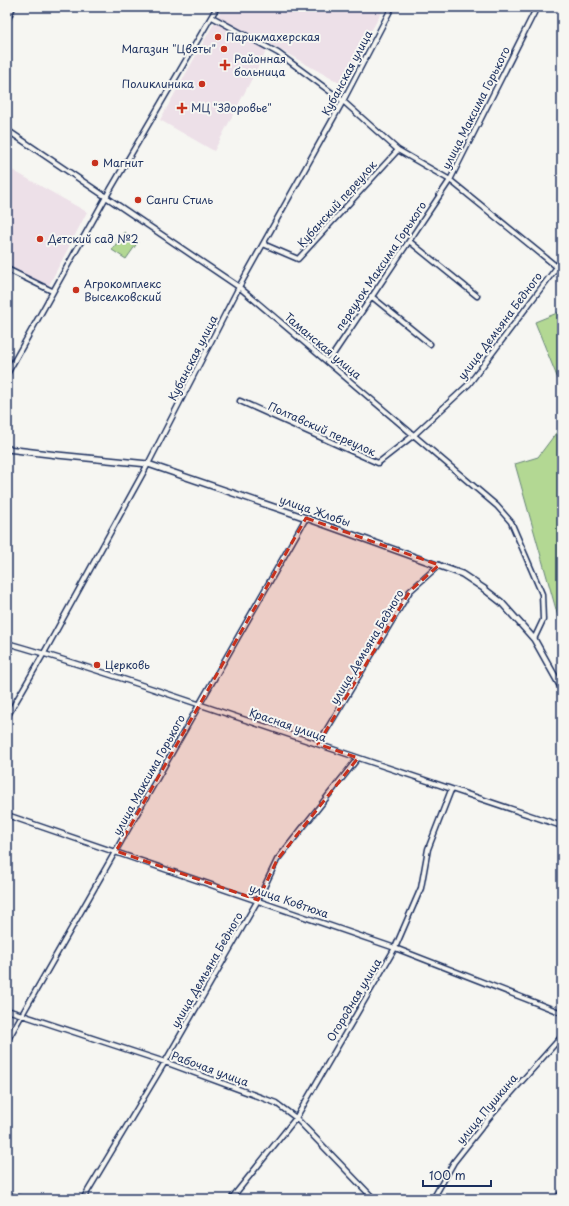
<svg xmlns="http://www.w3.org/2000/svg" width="569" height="1206" viewBox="0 0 569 1206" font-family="'Playpen Sans',sans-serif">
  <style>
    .built { fill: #ede0e8 }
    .green { fill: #b3d893; stroke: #678478 }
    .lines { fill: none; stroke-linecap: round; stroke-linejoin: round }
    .minor-casing { stroke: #1b2f5e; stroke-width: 7 }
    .tertiary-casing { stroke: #1b2f5e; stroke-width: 8 }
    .minor { stroke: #f6f6f2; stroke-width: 4 }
    .tertiary { stroke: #f6f6f2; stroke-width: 5 }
    .marked { fill: #c8321e; fill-opacity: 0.2; stroke: #c8321e; stroke-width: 3; stroke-dasharray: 8 5; stroke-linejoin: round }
    .poi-dot { fill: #c8321e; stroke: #f6f6f2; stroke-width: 1.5 }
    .labels { text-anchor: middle; stroke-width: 4; stroke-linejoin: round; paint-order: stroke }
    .poi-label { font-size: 11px; fill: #1b2f5e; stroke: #f6f6f2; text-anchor: start }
    .street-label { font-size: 11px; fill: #1b2f5e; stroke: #f6f6f2 }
  </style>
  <rect width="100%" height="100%" fill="#f6f6f2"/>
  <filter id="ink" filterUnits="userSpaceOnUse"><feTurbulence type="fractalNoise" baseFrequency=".025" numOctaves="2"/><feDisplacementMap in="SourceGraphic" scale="8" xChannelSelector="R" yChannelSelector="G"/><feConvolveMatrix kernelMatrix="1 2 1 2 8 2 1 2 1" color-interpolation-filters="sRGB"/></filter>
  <g filter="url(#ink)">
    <path class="built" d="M223,7H384L343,85L270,44L214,151L160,120Z
      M12,170L87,212L48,287L7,265V179Z"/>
    <path class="green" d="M124,232L138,242L126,259L112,250Z
      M562,311V389L535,322Z
      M562,425V628L559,620L515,464L538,457Z"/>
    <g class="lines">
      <g class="minor-casing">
        <path id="minor" d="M212,17L278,53L343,101L398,150L450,180L557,267
          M7,21L13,7
          M7,130L239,287L497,506L511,522L542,594L543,620L534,639
          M409,241L477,296
          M263,244L298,259L398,150
          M7,269L52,291
          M371,296L430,344
          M328,362L450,180L537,7
          M7,374L106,197L217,7
          M240,401L378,463L414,435L469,384L557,267L562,258
          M7,643C64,659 121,678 177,697C306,739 433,784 562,826
          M7,717L44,653L148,464L239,287L343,101L392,7
          M318,744L410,591L439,565
          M7,815L395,948L562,1013
          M7,1010L165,1062L276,1103L296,1118L374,1199
          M7,1041L306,518
          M7,1195L23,1199
          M83,1199L165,1062L258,900L277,860L358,758
          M231,1199L296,1118L395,948L421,888L428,849L451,790
          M433,1199L454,1162L488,1119L562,1036
          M557,1199L562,1191"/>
      </g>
      <g class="tertiary-casing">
        <path id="tertiary" d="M7,449L57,455L148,464L306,518L462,574L483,588L501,602L534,639L562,689"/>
      </g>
      <use href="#minor" class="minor"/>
      <use href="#tertiary" class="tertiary"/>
    </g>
  </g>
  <path class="marked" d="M306,518L439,565L410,591L318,744L358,758L277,860L258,900L116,851Z"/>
  <g class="poi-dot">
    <circle cx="218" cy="37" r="4"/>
    <circle cx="224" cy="49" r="4"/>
    <path d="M223 59h4v4h4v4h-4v4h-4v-4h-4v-4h4z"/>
    <circle cx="202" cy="84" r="4"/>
    <path d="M180 102h4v4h4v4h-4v4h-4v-4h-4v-4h4z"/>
    <circle cx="95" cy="163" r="4"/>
    <circle cx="138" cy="200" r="4"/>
    <circle cx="40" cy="239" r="4"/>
    <circle cx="76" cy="290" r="4"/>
    <circle cx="97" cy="665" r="4"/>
  </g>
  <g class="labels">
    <g class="poi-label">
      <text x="226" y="41">Парикмахерская</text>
      <text x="216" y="53" text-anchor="end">Магазин "Цветы"</text>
      <text x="234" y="63">Районная<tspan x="234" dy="13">больница</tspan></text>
      <text x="194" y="88" text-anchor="end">Поликлиника</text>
      <text x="191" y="112">МЦ "Здоровье"</text>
      <text x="103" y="167">Магнит</text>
      <text x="146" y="204">Санги Стиль</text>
      <text x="48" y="243">Детский сад №2</text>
      <text x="84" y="288">Агрокомплекс<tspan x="84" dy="13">Выселковский</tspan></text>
      <text x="105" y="669">Церковь</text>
    </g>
    <g class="street-label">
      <text transform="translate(347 73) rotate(-62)" y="4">Кубанская улица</text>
      <text transform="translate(476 108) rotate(-63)" y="4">улица Максима Горького</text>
      <text transform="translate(337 204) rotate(-48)" y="4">Кубанский переулок</text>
      <text transform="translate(381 266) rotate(-56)" y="4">переулок Максима Горького</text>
      <text transform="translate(500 326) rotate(-53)" y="4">улица Демьяна Бедного</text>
      <text transform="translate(323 346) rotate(40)" y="4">Таманская улица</text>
      <text transform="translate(193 358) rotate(-63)" y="4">Кубанская улица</text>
      <text transform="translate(322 429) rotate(24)" y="4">Полтавский переулок</text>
      <text transform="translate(315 511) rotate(19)" y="4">улица Жлобы</text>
      <text transform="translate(367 647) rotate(-59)" y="4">улица Демьяна Бедного</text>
      <text transform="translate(288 725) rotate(19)" y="4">Красная улица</text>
      <text transform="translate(149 775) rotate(-61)" y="4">улица Максима Горького</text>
      <text transform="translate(289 901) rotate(19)" y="4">улица Ковтюха</text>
      <text transform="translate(207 970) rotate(-60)" y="4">улица Демьяна Бедного</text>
      <text transform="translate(354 1000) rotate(-59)" y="4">Огородная улица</text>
      <text transform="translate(210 1069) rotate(20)" y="4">Рабочая улица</text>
      <text transform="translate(487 1109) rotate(-50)" y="4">улица Пушкина</text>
    </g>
  </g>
  <rect width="569" height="1206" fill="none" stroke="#f6f6f2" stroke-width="24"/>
  <rect x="12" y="12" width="545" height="1182" fill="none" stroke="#1b2f5e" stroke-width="1.5" filter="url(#ink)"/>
  <path d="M423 1180v6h68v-6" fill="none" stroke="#1b2f5e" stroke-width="2"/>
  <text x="429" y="1180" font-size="12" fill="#1b2f5e" stroke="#f6f6f2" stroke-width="3" paint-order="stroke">100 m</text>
</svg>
